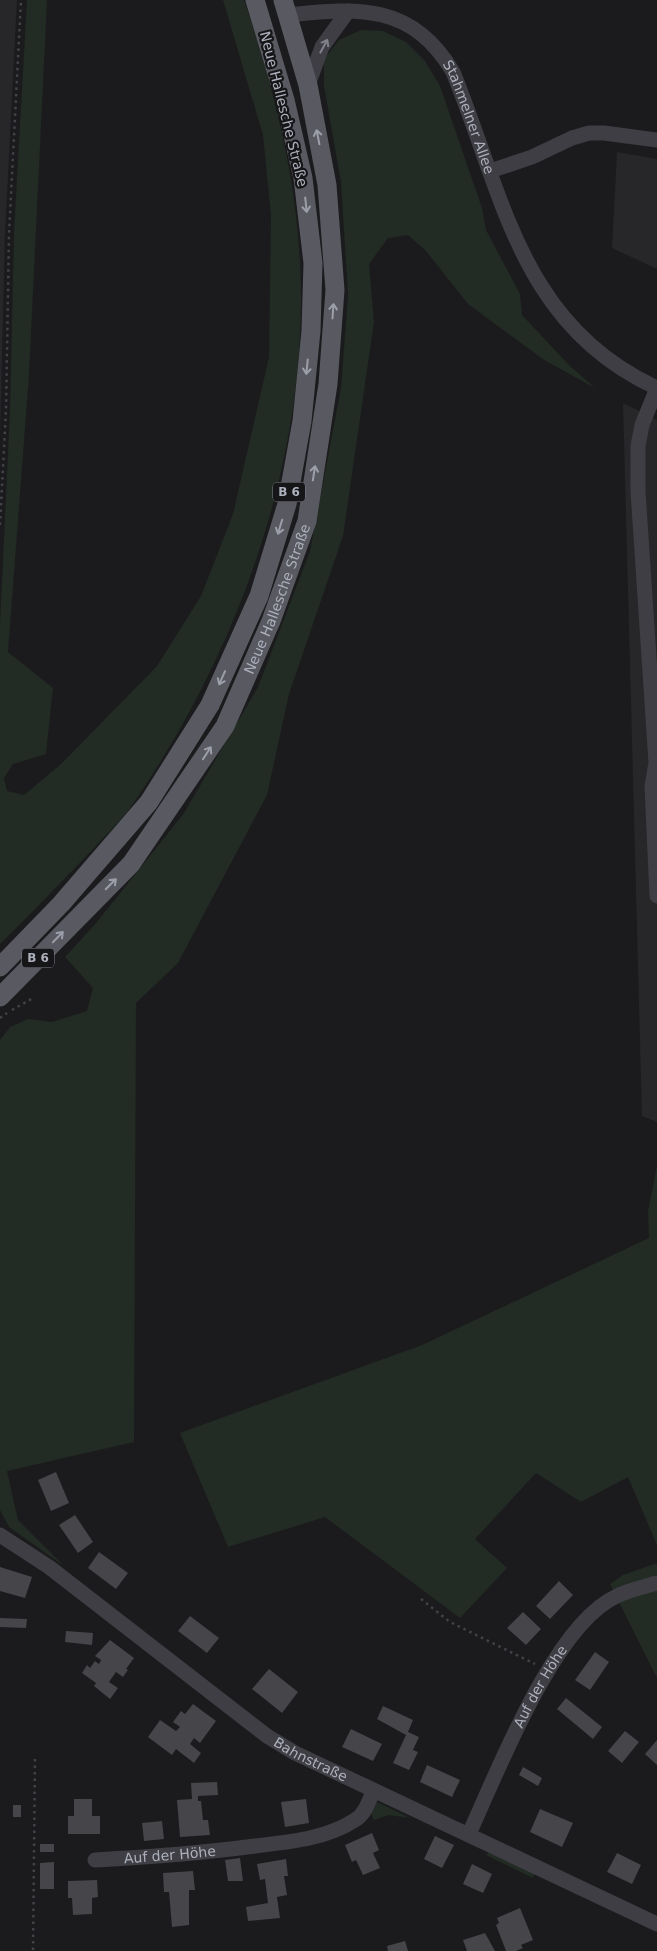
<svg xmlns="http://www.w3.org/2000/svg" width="657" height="1951" viewBox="0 0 657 1951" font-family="'DejaVu Sans',sans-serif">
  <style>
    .built { fill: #27272a }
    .green { fill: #222b24 }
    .building { fill: #45454a }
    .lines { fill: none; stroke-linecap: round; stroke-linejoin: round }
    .path { stroke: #424349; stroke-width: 2.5; stroke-dasharray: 2.5 4; stroke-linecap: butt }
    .minor { stroke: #3e3e44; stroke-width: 15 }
    .major { stroke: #585961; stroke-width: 19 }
    .oneway { stroke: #81828c }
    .oneway2 { stroke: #9c9faa }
    .labels { text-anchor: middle; stroke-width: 4.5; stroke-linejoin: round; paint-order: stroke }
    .shield { fill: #161618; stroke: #80828b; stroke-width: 1 }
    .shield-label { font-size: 12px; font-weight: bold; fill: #adb0bc }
    .street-label { font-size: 14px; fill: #adb0bc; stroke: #161618 }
  </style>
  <rect width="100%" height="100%" fill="#1b1b1d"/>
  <path class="built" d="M0,0H17L5,233L0,438Z
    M617,152L657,159V269L612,248Z
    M623,403L657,420V1122L642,1116Z"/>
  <path class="green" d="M27,0H47L29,375L8,652L53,688L46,754L13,764L4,778L7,791L24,795L61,764L157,666L201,596L233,514L269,357L271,215L263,135L223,0H244C276,93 300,192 301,291C303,474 234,659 130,808C120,822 106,834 95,847C64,880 32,912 0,944V624L10,410L14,232Z
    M361,30L383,31L406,42L425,61L440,86L482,208L486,230L520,294L522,315L569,365L595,388L544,360L468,304L426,251L408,235L388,238L369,264L374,322L343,536L289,694L267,795L178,963L136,1003L134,1442L7,1471L18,1520L64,1566L9,1527L0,1510V1040L10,1027L28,1019L52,1022L87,1011L93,988L65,957L97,922L184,813L258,687L310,551L341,388L348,295L341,182L324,86V59L339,40Z
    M657,1166V1545L628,1477L581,1502L536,1473L475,1539L507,1568L460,1618L325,1517L228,1547L180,1433L422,1345L649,1238L648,1211Z
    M657,1563V1678L610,1584L623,1575Z
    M377,1802L410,1818L389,1815L374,1820L371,1813Z
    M489,1852L535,1873L533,1878L486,1855Z"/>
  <path class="building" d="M56,1472L69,1503L51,1511L38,1480Z
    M75,1515L93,1542L78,1553L59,1525Z
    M99,1552L128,1573L116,1589L88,1568Z
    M0,1567L32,1577L25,1598L0,1591Z
    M559,1581L573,1595L550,1619L536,1606Z
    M523,1612L541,1629L526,1645L507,1628Z
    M190,1616L219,1638L207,1653L178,1631Z
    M0,1618L27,1619L26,1628L0,1627Z
    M66,1631L93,1633L92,1645L65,1642Z
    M110,1640L134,1658L126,1669L128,1670L123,1677L116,1672L109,1682L118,1688L110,1699L94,1686L96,1683L82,1673L87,1665L90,1668L95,1661L99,1664L101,1660L95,1656Z
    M595,1652L609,1662L590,1690L575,1680Z
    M269,1669L298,1692L282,1713L252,1689Z
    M566,1698L602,1727L593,1739L557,1709Z
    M193,1704L216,1721L200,1743L194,1738L190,1744L201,1753L194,1763L176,1749L172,1755L148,1737L160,1720L176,1731L180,1727L173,1722L181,1711L185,1714Z
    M383,1706L413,1720L408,1732L419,1737L413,1750L418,1752L409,1770L393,1763L406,1735L377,1719Z
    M351,1729L382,1744L373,1761L342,1747Z
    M625,1731L639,1742L622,1763L608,1751Z
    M657,1740V1765L645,1754Z
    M427,1765L460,1780L452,1797L420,1782Z
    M523,1767L542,1778L538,1786L519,1775Z
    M217,1782L218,1795L198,1796V1801H201L203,1820H208L210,1835L180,1837L177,1800L192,1799L191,1783Z
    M74,1799H92V1816H100V1834H68V1816H74Z
    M306,1799L309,1823L285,1827L281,1802Z
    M13,1805H21V1817H13Z
    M540,1809L573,1823L562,1847L530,1832Z
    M162,1821L164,1839L144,1841L142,1823Z
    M372,1833L379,1850L373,1853L380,1868L363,1875L356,1860L352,1862L345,1845Z
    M435,1836L454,1845L442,1868L424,1859Z
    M40,1844H54V1852H40Z
    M617,1853L641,1865L632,1884L607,1872Z
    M240,1858L243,1881H228L225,1860Z
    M286,1859L288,1876H284L287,1895L277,1897L280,1918L248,1921L246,1907L268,1903L265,1879L260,1880L257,1864Z
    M54,1862V1889H40V1863Z
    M472,1864L492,1874L483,1893L463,1884Z
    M193,1871L195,1890H189V1925L172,1927L169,1892H164L163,1873Z
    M97,1880L98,1897L92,1898V1914L73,1915L72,1898H68V1881Z
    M520,1908L533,1940L521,1945L523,1948L516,1951H506L496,1925L499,1923L497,1918Z
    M485,1933L495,1951H467L463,1940Z
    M405,1941L408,1951H388L387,1946Z"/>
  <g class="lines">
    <path class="path" d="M0,525L6,410L9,234L21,0
      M12,1010L33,998
      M0,1018L7,1013
      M421,1599L450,1622L535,1664
      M33,1950L35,1758"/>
    <g class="minor">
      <path id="s1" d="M288,15C359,7 413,4 453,72C504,197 521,326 657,388"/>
      <path d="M308,85L322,47L348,11"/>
      <path d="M490,171L532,157L572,138L589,133H604L657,140"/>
      <path d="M657,388L642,425L638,446V491L656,763L652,786L657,896"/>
      <path id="s2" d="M0,1535L49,1567L267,1736L295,1753L657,1924"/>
      <path id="s3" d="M469,1834C498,1771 554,1624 617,1596C629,1590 644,1587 657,1583"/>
      <path id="s4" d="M95,1860C149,1857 202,1853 255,1846C289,1842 326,1839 355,1820C365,1814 368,1803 373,1792"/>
    </g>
    <g class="major">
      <path d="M0,967L61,904L149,802L210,705L259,596L287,504L302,421L311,331L313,263L303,178L285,100L255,0"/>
      <path id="s5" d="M0,997L131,864L225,726L271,621L307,521L328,384L335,290L327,185L308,85L283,0"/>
    </g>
  </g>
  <defs><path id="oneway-shaft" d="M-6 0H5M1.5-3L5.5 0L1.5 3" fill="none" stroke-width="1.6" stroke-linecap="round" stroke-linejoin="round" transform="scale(1.25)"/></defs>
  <use class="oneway" href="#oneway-shaft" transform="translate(324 46) rotate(-61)"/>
  <g class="oneway2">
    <use href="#oneway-shaft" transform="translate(318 137) rotate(-101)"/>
    <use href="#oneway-shaft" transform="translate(306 205) rotate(84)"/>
    <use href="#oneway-shaft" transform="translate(333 311) rotate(-86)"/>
    <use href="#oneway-shaft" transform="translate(307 367) rotate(96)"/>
    <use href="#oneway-shaft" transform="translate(314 473) rotate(-81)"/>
    <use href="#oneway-shaft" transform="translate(280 527) rotate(107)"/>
    <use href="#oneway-shaft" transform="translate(222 678) rotate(114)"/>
    <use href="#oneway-shaft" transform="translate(207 753) rotate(-57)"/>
    <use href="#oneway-shaft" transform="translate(111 884) rotate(-45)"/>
    <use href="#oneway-shaft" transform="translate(58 937) rotate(-46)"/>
  </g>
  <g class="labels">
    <g class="shield">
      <rect x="273" y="482.5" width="32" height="19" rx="4"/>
      <rect x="22" y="948.5" width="32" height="19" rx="4"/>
    </g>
    <g class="shield-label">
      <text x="289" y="496">B 6</text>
      <text x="38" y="962">B 6</text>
    </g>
    <g class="street-label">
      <text transform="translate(284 109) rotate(76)" y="5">Neue Hallesche Straße</text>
      <text dy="5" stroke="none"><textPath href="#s1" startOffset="236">Stahmelner Allee</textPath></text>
      <text dy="5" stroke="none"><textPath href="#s5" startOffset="491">Neue Hallesche Straße</textPath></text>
      <text dy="5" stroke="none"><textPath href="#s3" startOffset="164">Auf der Höhe</textPath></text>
      <text dy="5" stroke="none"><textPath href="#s2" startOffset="384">Bahnstraße</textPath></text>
      <text dy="5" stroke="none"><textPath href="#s4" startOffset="75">Auf der Höhe</textPath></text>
    </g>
  </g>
</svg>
